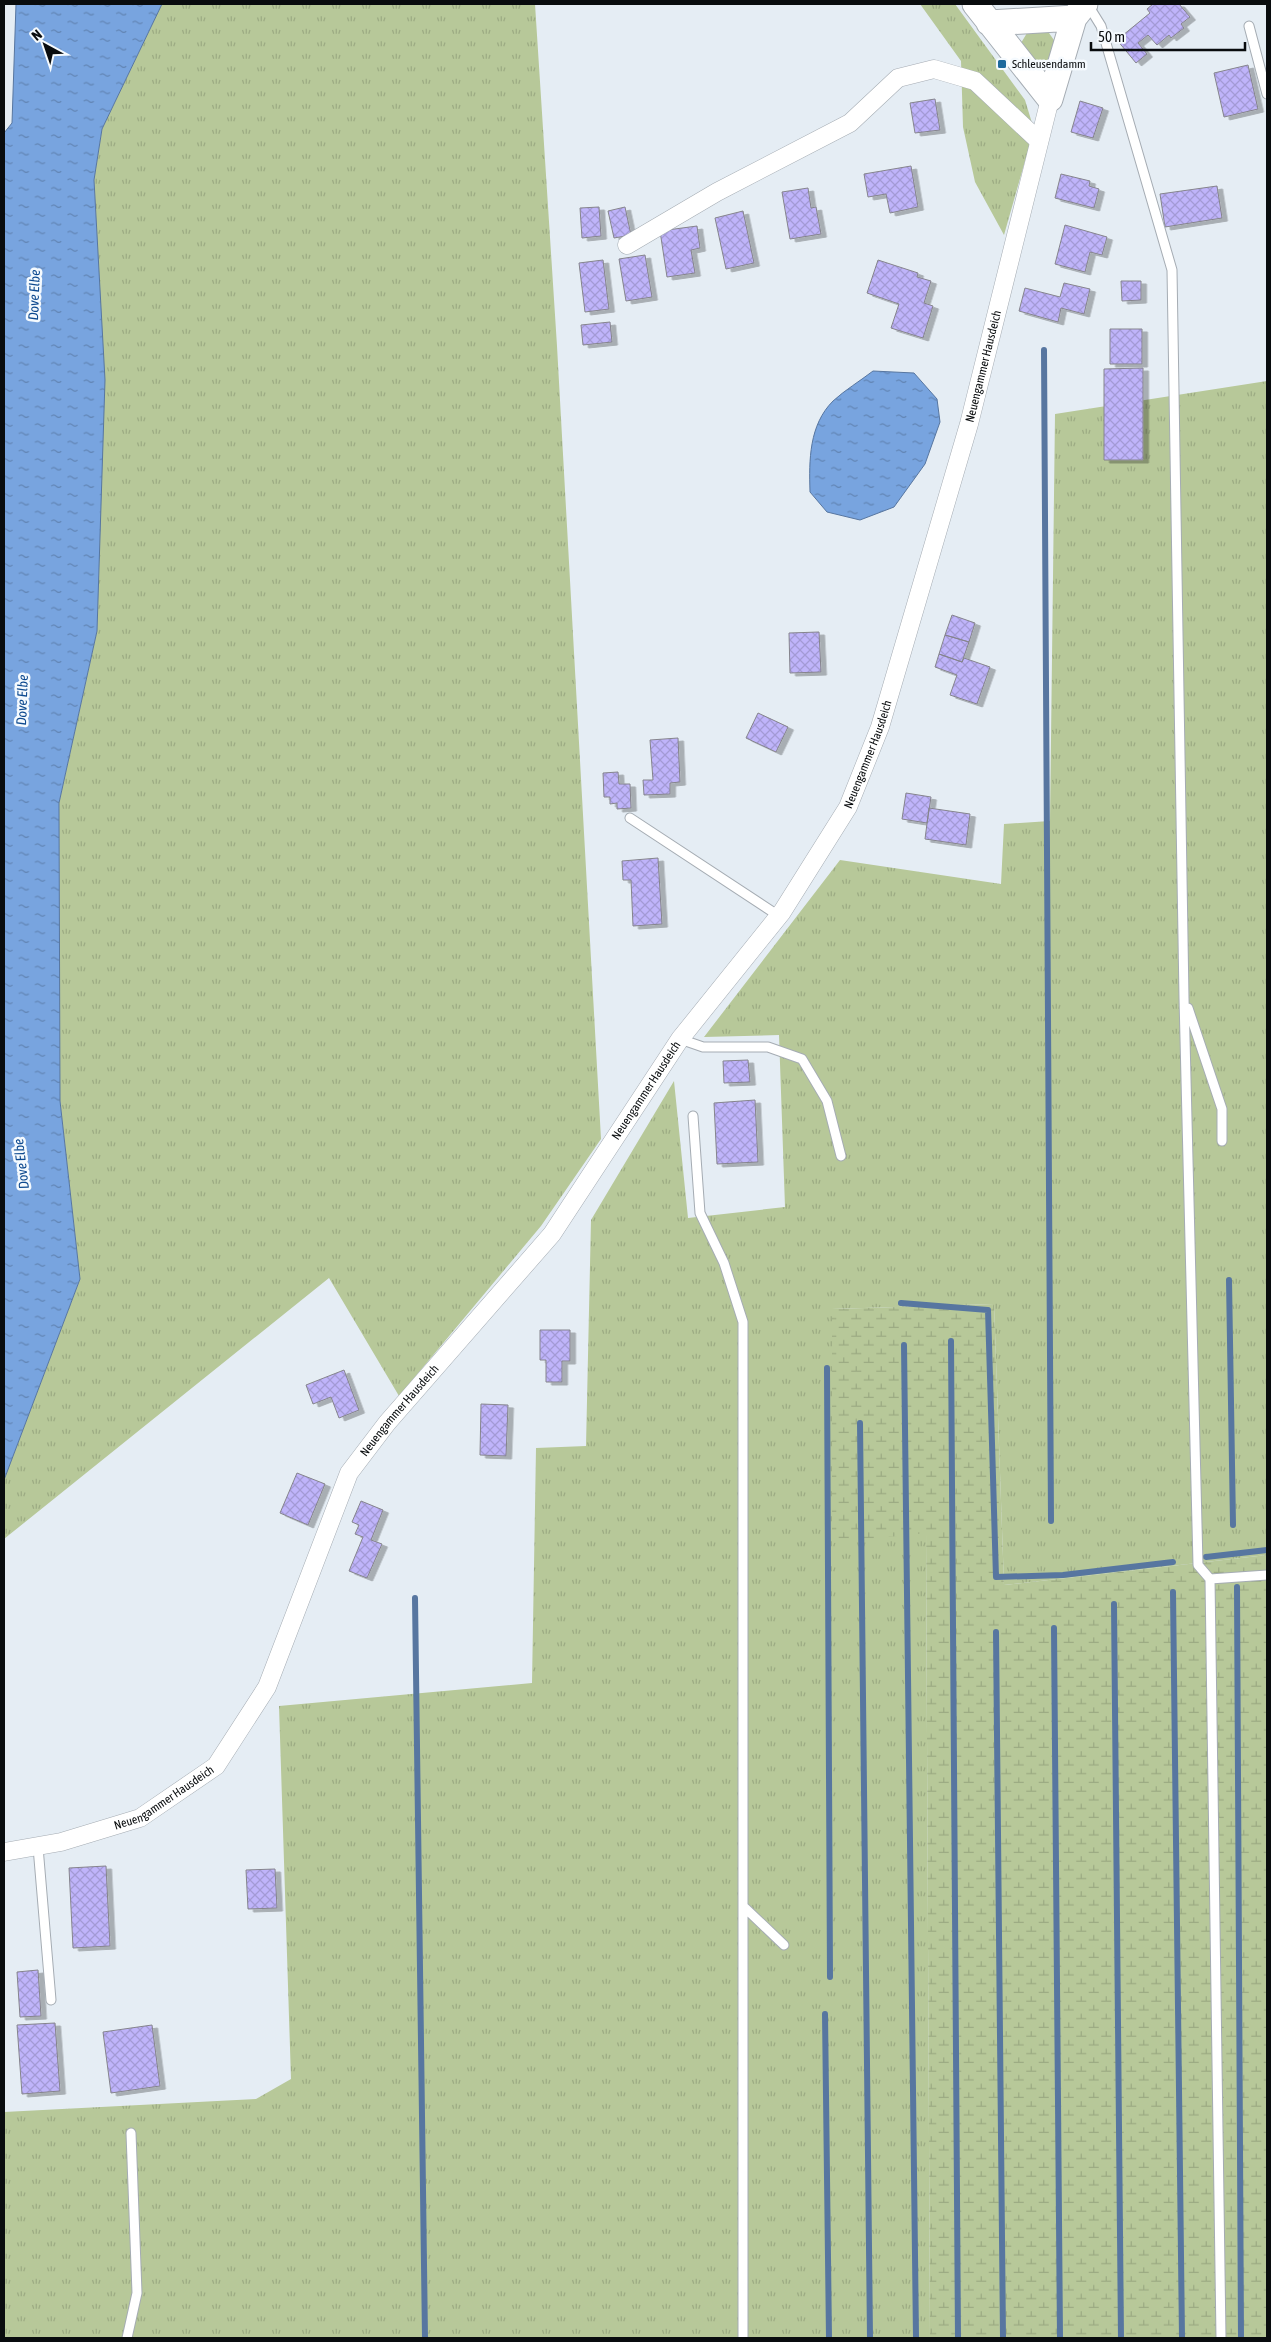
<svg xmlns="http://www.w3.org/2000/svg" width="1271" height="2342" viewBox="0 0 1271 2342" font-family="'Asap Condensed',sans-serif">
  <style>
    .grass { fill: url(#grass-tufts) }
    .wetland { fill: url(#wetland-marsh) }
    .water { fill: url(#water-ripples); stroke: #5776a0 }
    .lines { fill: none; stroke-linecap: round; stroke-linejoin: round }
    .stream { stroke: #5776a0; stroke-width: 6 }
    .building { fill: url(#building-cross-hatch); stroke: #85848c; filter: url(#shadow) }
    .lane-casing { stroke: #a5acb3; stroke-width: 11 }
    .street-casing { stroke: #a5acb3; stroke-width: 19 }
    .secondary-casing { stroke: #a5acb3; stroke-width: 27 }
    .lane { stroke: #fff; stroke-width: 9 }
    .street { stroke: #fff; stroke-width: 18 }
    .secondary { stroke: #fff; stroke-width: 25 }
    .poi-dot { fill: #1e6a9d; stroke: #f5fafe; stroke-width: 2 }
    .labels { text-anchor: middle; stroke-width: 5; stroke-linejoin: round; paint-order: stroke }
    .poi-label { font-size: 12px; fill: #090c0e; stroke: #f5fafe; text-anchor: start }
    .street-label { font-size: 12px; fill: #090c0e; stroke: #f5fafe }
    .water-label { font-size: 14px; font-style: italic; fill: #0d498f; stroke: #f5fafe }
  </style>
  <defs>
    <pattern id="grass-tufts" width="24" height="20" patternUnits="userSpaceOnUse" patternTransform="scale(1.25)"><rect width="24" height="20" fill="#b7c899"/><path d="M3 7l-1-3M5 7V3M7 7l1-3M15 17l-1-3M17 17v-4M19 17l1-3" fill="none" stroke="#9cab83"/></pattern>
    <pattern id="wetland-marsh" width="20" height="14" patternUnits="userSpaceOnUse" patternTransform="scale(1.25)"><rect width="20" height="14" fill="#b7c899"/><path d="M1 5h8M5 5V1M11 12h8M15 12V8" fill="none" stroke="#9cab83"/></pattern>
    <pattern id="water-ripples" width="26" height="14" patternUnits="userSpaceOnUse" patternTransform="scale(1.25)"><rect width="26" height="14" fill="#78a4df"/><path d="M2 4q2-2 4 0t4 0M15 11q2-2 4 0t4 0" fill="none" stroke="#6184b3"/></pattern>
    <pattern id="building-cross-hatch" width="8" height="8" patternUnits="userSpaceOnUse" patternTransform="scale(1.25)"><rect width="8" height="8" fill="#bfb4fa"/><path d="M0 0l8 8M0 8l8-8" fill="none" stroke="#a39ad5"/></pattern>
    <filter id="shadow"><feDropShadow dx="5.5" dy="3" stdDeviation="0" flood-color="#0004"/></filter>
  </defs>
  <rect width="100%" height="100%" fill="#e5edf4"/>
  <path class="grass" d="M162,4H535L557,346L601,1139L541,1226L399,1396L329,1278L4,1539V1480L80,1279L60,1101L59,803L97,631L104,380L94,180L102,129Z
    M920,4H955L1025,100L1032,123L1029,147L1004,235L975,182L963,127L961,61Z
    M1044,30L1049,33L1056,43C1052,56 1051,65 1036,65L1021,43L1027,33Z
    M1267,381V1555L1004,1585L994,1304L832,1309V1542L926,1532L930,2338H4V2112L256,2099L291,2079L279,1706L532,1683L536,1448L586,1446L591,1220L674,1081L688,1218L785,1207L779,1035L704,1037L840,860L1001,884L1004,824L1050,821L1055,414Z"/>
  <path class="wetland" d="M994,1304L1004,1585L1267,1555V2338H930L926,1533L832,1543V1309Z"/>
  <path class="water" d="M16,4H162L102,129L94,180L105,380L97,631L59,803L60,1101L80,1279L4,1480V133L12,123Z
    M873,371L914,373L937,399L940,422L925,464L894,507L860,520L827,512L810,492C809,460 809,425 833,401C845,390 860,381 873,371Z"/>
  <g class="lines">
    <path class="stream" d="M1044,350L1051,1521
      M1229,1280L1233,1525
      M901,1303L988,1310L996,1577L1063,1575L1173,1562
      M951,1341L958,2338
      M904,1345L916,2338
      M827,1368L830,1977
      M860,1423L870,2338
      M1206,1557L1267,1550
      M1237,1587L1241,2338
      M1173,1592L1182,2338
      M415,1598L425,2338
      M1114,1604L1121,2338
      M1054,1628L1060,2338
      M996,1632L1003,2338
      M825,2014L829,2338"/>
  </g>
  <path class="building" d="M1153,4H1179L1190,17L1181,24L1184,28L1171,38L1169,35L1157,45L1148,35L1138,43L1147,54L1136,63L1117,40L1150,13L1147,9Z
    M1248,65L1258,109L1224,117L1214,73Z
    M935,99L940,130L915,133L910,103Z
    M1080,101L1103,108L1093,138L1071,132Z
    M911,166L918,207L890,213L886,194L868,197L864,174Z
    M1061,174L1090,181L1089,186L1099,189L1094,208L1055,198Z
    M1217,186L1222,218L1165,227L1160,194Z
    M808,188L811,208L816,207L821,234L790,239L782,192Z
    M599,207L601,236L582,238L580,208Z
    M625,207L631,235L614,238L608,211Z
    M743,211L754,263L726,269L715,218Z
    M1065,225L1107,237L1102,255L1090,252L1085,272L1055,264Z
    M697,226L700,248L691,250L695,273L667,277L660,231Z
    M645,255L652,297L626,301L619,259Z
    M603,260L609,309L585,312L579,263Z
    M878,260L918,273L917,277L931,281L924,303L933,306L923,338L891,328L899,304L867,293Z
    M1121,281H1141V300L1122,301Z
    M1064,283L1090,289L1084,314L1061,308L1058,322L1019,311L1025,288L1060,297Z
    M610,322L612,342L583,345L581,325Z
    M1110,329H1142V364H1110Z
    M1143,368V460H1104V369Z
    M952,615L975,623L969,642L945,635Z
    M819,632L821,672L790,673L789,633Z
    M945,635L969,642L962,662L939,654Z
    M939,654L962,662L964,658L990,667L977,704L950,695L957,675L935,667Z
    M758,713L788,727L776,752L746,738Z
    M678,738L680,782L670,783V794L644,795L643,780H653L650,740Z
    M618,772L619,784H630L631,808L617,809V803L610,804V797H604L603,773Z
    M906,793L931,797L927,823L902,819Z
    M929,808L970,814L966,845L925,839Z
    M658,858L662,924L633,926L631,880H623L622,861Z
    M748,1060L750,1082L724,1083L723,1061Z
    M755,1100L758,1162L717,1164L714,1103Z
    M540,1330H570V1361H562V1382H546V1360H540Z
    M344,1370L359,1410L339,1418L331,1397L313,1404L306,1385Z
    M481,1404L508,1405L506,1456L480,1455Z
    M297,1473L325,1484L308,1525L280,1513Z
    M361,1501L383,1510L371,1540L382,1544L367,1578L349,1571L363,1537L355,1534L359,1525L352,1522Z
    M106,1866L110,1946L73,1948L69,1868Z
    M275,1869L277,1908L248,1909L246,1870Z
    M38,1970L41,2016L20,2017L17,1972Z
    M55,2023L60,2091L22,2094L17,2025Z
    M152,2025L160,2086L111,2093L103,2032Z"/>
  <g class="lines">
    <g class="lane-casing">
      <path id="lane" d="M1088,5L1101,26L1172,270L1184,998L1198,1565L1210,1579L1221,2338
        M1249,26L1267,94
        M630,818L779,916
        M1188,1008L1222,1109V1141
        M680,1039L703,1047H768L802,1059L827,1101L841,1156
        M693,1116L700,1213L724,1263L743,1322V2338
        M1210,1579L1267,1575
        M38,1847L51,2000
        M743,1906L784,1945
        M127,2338L137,2293L131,2133"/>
    </g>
    <g class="street-casing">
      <g id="street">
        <path d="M627,245L717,192L850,123L898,78L934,69L975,81L1039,141"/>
        <path id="s1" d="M4,1852L61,1842L140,1818L216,1766L267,1687L349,1473L387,1423L552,1234L680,1039L782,912L848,807L880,727L969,424L1050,99"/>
      </g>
    </g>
    <g class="secondary-casing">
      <path id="secondary" d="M975,4L1050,99
        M989,23L1074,18
        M1050,99L1074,18L1085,4"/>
    </g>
    <use href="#lane" class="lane"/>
    <use href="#street" class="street"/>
    <use href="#secondary" class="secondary"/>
  </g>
  <rect class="poi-dot" x="997" y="59" width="10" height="10" rx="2.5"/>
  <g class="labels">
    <g class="poi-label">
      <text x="1012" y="68">Schleusendamm</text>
    </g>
    <g class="street-label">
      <text dy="4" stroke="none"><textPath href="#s1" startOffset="1851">Neuengammer Hausdeich</textPath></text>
      <text dy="4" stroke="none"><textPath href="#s1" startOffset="1446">Neuengammer Hausdeich</textPath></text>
      <text dy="4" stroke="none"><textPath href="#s1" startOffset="1041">Neuengammer Hausdeich</textPath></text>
      <text dy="4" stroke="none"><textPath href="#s1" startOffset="636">Neuengammer Hausdeich</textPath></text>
      <text dy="4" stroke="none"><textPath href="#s1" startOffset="171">Neuengammer Hausdeich</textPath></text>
    </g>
    <g class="water-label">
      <text transform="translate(34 295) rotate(-88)" y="5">Dove Elbe</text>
      <text transform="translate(22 700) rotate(-88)" y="5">Dove Elbe</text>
      <text transform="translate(21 1164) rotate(-97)" y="5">Dove Elbe</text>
    </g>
  </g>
  <rect width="1271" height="2342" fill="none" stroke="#090c0e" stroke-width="10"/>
  <g transform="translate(45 45) rotate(320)" stroke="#f5fafe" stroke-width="4" paint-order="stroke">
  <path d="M0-4L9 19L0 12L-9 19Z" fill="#090c0e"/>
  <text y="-8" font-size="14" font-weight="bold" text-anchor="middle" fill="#090c0e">N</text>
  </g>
  <path d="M1091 42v8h154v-8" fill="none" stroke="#090c0e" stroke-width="2.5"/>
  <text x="1098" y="42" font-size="15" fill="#090c0e" stroke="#f5fafe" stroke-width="4" paint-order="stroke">50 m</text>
</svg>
